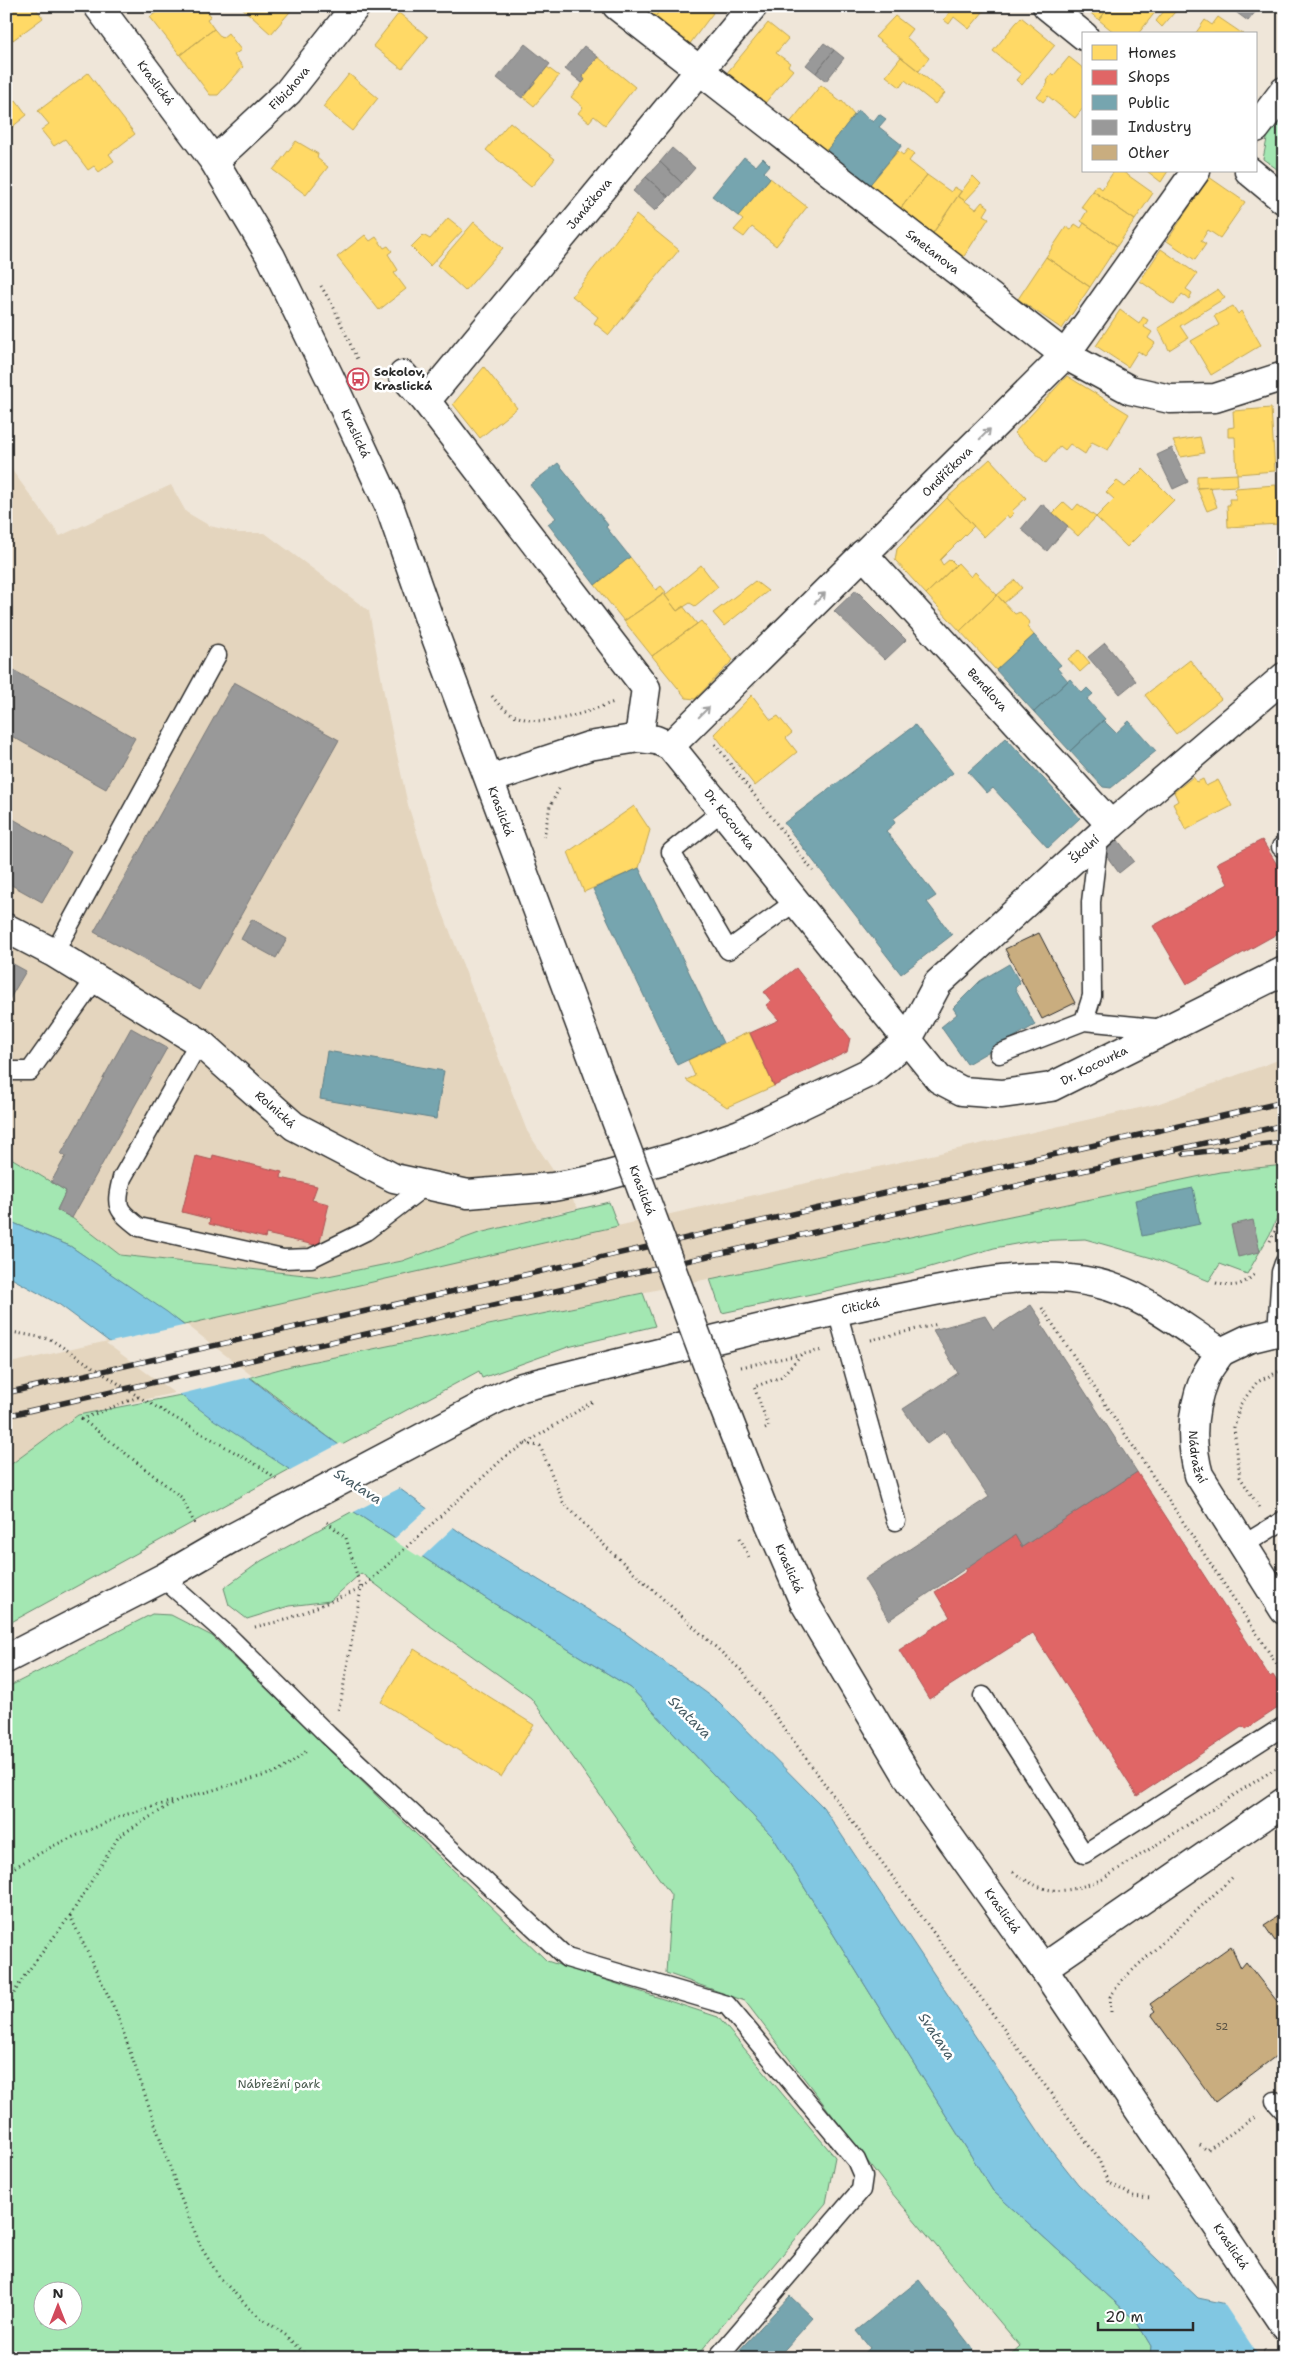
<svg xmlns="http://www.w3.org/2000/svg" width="1290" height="2364" viewBox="0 0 1290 2364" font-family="'Shantell Sans',sans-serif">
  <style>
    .built { fill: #e4d5be }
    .green { fill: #a3e7b2; stroke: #67896e; fill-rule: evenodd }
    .water { fill: #81c7e2; stroke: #5f8999 }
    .pier { fill: #efe6d9 }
    .homes { fill: #ffd966; stroke: #bfa554 }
    .shops { fill: #e06666; stroke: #aa5454 }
    .public { fill: #76a5af; stroke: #608087 }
    .industry { fill: #999; stroke: #787878 }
    .building { fill: #c9ad7f; stroke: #2b2b2b }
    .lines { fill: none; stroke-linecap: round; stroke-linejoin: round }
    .service-casing { stroke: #2b2b2b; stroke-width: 21 }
    .minor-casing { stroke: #2b2b2b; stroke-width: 31 }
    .tertiary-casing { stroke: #2b2b2b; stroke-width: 31 }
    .path { stroke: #2b2b2b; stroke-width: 3; stroke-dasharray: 1 4; stroke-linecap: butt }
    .service { stroke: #fff; stroke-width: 18 }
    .minor { stroke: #fff; stroke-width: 28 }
    .tertiary { stroke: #fff; stroke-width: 28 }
    .rail-casing { stroke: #2b2b2b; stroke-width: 5.5 }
    .rail { stroke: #fff; stroke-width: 4; stroke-dasharray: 11; stroke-linecap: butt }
    .tertiary-bridge-casing { stroke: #2b2b2b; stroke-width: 31; stroke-linecap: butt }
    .tertiary-bridge { stroke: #fff; stroke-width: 28 }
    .oneway { stroke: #a0a0a0 }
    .labels { text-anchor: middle; stroke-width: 5; stroke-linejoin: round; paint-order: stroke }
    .number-label { font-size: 10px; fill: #524c40 }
    .street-label { font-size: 12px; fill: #2b2b2b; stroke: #fff }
    .poi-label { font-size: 12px; font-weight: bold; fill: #2b2b2b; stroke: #fff; text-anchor: start }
    .park-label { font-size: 12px; fill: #495a4d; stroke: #fff }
    .water-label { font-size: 14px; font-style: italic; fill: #455a62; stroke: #fff }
  </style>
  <rect width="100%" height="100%" fill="#efe6d9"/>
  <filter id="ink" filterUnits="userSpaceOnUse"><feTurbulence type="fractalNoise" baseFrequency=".02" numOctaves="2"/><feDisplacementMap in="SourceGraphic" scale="10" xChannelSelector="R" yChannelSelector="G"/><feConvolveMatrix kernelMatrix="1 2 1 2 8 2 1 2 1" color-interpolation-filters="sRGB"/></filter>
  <g filter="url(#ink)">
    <path class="built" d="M6,462L60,536L171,485L186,512L210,526L239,533H265L369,611L387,709L408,805L439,903L527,1131L578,1208L479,1233L402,1261L323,1277L120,1255L72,1218L57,1210L66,1191L6,1155Z
      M1284,1058V1165L1220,1172L291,1366L78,1415L6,1468V1364L1157,1104Z"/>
    <path class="green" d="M1284,107V174L1263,159L1270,124Z
      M6,1155L66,1191L57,1210L72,1218L120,1255L323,1277L402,1261L479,1233L609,1202L618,1226L184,1325L70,1246L6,1220Z
      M1284,1165V1201L1270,1234L1247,1274L1220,1264L1209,1281L1152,1258L1085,1239L1032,1241L994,1248L910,1273L722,1313L710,1279L1220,1172Z
      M643,1293L655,1326L568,1347L482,1378L479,1371L340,1446L250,1377L291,1366Z
      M181,1395L290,1469L6,1625V1468L78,1415Z
      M353,1511L490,1601L631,1688L773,1837L993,2191L1136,2321L1151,2346L1150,2358H1007L1020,2346L891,2192L745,2001L666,1973L671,1895L531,1698L426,1623L361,1573L330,1601L289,1606L247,1619L229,1605L224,1588L261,1561Z
      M152,1614L171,1615L212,1636L547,1961L718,2017L835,2157L826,2203L695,2358H6V1688ZM42,2292H72V2322H42Z"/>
    <path class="water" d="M6,1220L70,1246L167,1312L292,1411L461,1533L618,1628L719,1702L823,1807L1049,2147L1078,2184L1198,2298L1284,2316V2358H1150L1151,2346L1136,2321L993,2191L773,1837L631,1688L490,1601L214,1420L60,1305L6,1275Z"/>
    <path class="pier" d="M187,1325L251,1375L253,1376L177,1395L106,1343Z
      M341,1443L402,1487L352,1513L288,1471Z
      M429,1507L455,1526L421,1558L393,1540Z
      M1222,2301L1284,2314V2358H1260Z"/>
    <path class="homes" d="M6,6H34L43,18L13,40L9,35H6Z
      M165,6H203L211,16L207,19L214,29L180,55L150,17Z
      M240,6H295L271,34Z
      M642,6H663L655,17Z
      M663,6H704L713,13L689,45L655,17Z
      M940,6H988L969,29L954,17L949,24L944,20L949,13Z
      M1082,6H1110L1099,20Z
      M1110,6H1160L1138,34H1116L1099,20Z
      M1168,6H1180L1162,27L1156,21Z
      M399,13L428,37L402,69L373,46Z
      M895,16L912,29L906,37L929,58L919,71L875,37Z
      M1021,17L1055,45L1022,85L1016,80L1021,74L993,51Z
      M1218,17L1243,34H1195L1205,20L1212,25Z
      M768,23L788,39L776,53L790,63L788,66L793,70L765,103L726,74Z
      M214,29L222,38L228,33L241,50L234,55L243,67L218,95H210L180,55Z
      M598,57L635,87L605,125L594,116L589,122L578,113L583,107L571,97L585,80L582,76Z
      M901,57L945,93L935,104L905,80L900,87L886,76Z
      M1069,57L1084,69V107L1075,118L1048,96L1043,102L1037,97L1048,83L1046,81L1052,73L1054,75Z
      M547,67L559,76L534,106L523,97Z
      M88,73L135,134L109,154L114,161L99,172L94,166L88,170L65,139L54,146L41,130L49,124L38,111Z
      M349,74L378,98L352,131L323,107Z
      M821,85L834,95L833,96L841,102L842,101L854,115L824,154L788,125Z
      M16,100L27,115L6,132V108Z
      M510,122L555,159L531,187L486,150Z
      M296,141L318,154L317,158L328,167L306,195L273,170Z
      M908,149L914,154L909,161L927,175L897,213L867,188L898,151L903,155Z
      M1114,171H1122L1153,193L1135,220L1093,191L1097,185L1102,189Z
      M1147,171H1168L1161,182Z
      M927,175L951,192L954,187L961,191L929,239L897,213Z
      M973,176L981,184L965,201L958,196Z
      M1209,177L1245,202L1220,238L1208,230L1201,241L1206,244L1195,260L1167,241Z
      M770,178L807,207L776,246L752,227L744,237L734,230L743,220L738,216Z
      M1093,191L1135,220L1117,246L1081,221L1087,211L1081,207Z
      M958,196L976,209L982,202L989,207L984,215L989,218L961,261L929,239Z
      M636,215L679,250L609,335L594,323L598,317L572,296Z
      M448,218L463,230L430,266L411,247L423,235L430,239Z
      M474,222L503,248L465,291L437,265Z
      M1084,223L1117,246L1090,287L1046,257L1066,227L1071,230L1075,224L1081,228Z
      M365,235L370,241L376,237L384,248L388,246L392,251L388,254L398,270L394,273L406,289L379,310L337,257Z
      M1161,249L1197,274L1186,289L1192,293L1189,299L1182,294L1174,305L1140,281Z
      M1046,257L1090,287L1062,329L1018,299Z
      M1218,289L1225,298L1180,326L1188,338L1169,350L1158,328Z
      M1233,306L1238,314L1241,311L1261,345L1211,375L1191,341L1219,325L1214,316Z
      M1120,310L1139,324L1143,317L1148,320L1144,327L1152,332L1148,338L1155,343L1145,356L1138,351L1128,367L1096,346Z
      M484,367L517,408L480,438L453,404Z
      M1067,376L1129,414L1108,450L1092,442L1085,454L1070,444L1065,450L1060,446L1046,463L1014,433Z
      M1271,408L1275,471L1237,474L1235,437H1228V428L1234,427L1233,411Z
      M1200,437L1204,453L1181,457L1173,441Z
      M990,459L1026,498L1012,511L1014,513L1009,518L1007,515L984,537L947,498Z
      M1143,469L1174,500L1127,547L1096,517L1114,499L1106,492L1117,481L1125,487Z
      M1237,474L1238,486L1197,488V476Z
      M1276,485L1279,524L1228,527L1227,505H1230L1229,499H1236L1235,488Z
      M1210,487L1217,507L1207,511L1197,488Z
      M947,498L974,526L940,560L943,565L950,559L956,565L926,594L895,560L897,549Z
      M1064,502L1073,510L1078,504L1096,517L1078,536L1053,513Z
      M630,557L656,590L661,586L666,592L624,621L595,585Z
      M958,563L971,577L975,572L997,595L960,631L926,594Z
      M701,565L718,587L695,606L690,603L677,611L665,595Z
      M1015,580L1022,588L1004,603L997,595Z
      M755,581L768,591L724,626L713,613Z
      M664,594L677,611L683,606L697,624L652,656L624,621Z
      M997,595L1015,614L1020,612L1030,623L1027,627L1034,635L996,670L960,631Z
      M701,621L733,660L695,699L686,698L652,656Z
      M1079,650L1090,663L1080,672L1068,659Z
      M1190,660L1221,699L1176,734L1145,695Z
      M752,695L771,720L778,716L792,733L786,738L797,752L755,786L714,734Z
      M1193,777L1197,782L1203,779L1206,786L1218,780L1232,806L1186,830L1173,804L1178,801L1174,792Z
      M634,806L650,830L639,868L584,892L568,852Z
      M749,1032L774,1086L727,1107L686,1080L695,1076L688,1060Z
      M414,1649L534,1725L501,1777L381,1702Z"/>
    <path class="shops" d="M1262,840L1284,876V930L1187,984L1153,926L1228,884L1217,863Z
      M796,968L850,1038L847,1052L774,1086L750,1033L779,1020L766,1005L771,1001L764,992Z
      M213,1155L282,1172L281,1178L317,1186L312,1200L329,1204L319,1246L266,1234L265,1238L209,1224L210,1219L182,1212L196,1156L212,1160Z
      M1137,1472L1270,1677L1273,1675L1284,1692V1704L1246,1729L1243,1726L1137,1796L1033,1633L929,1699L899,1650L950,1617L935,1592L967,1571L965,1568L1015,1535L1022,1547Z"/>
    <path class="public" d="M858,110L873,122L879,114L886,119L879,127L902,145L867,188L824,154Z
      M744,157L756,166L763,158L770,165L764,172L770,178L738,216L712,196Z
      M558,463L608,525L606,527L630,557L595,585L548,524L556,518L530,485Z
      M1034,635L1061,665L1057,668L1068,681L1034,712L996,670Z
      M1070,679L1082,693L1087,688L1093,694L1087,699L1105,719L1070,751L1034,712Z
      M1103,720L1116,733L1129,721L1156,751L1111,788L1103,787L1070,751Z
      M915,725L953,773L893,819L895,823L886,831L936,896L927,902L952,935L901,974L784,823Z
      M1006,738L1080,818L1048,848L993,788L987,793L968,772Z
      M639,868L723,1043L677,1065L593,889Z
      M1009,964L1020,983L1015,988L1035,1025L967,1064L941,1027L957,1014L953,1008L980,981Z
      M327,1051L444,1071L436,1119L320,1099Z
      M1193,1188L1200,1224L1142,1236L1135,1200Z
      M919,2280L980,2358H859L870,2348L856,2331Z
      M790,2296L813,2318L777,2358H732Z"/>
    <path class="industry" d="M1236,6H1260L1248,21L1233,10Z
      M824,43L834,50L816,73L806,65Z
      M525,44L550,64L522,98L497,78Z
      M584,46L598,57L582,76L585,80L582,83L565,69Z
      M834,50L844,58L826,81L816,73Z
      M672,148L695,168L682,183L660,162Z
      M660,162L682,183L669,197L646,177Z
      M646,177L669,197L655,211L633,191Z
      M1172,448L1188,482L1173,489L1157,455Z
      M1042,504L1068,526L1047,551L1021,529Z
      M856,590L906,640L885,660L834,611Z
      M1105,643L1136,681L1120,694L1088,657Z
      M6,666L135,738L106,789L6,733Z
      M234,682L339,740L199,990L94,932Z
      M6,815L71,852L42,902L6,882Z
      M1117,839L1134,861L1119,873L1102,850Z
      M252,919L287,939L276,958L241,939Z
      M6,960L26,971L6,1005Z
      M131,1028L167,1048L72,1218L57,1210L66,1191L51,1182L66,1156L61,1154Z
      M1253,1220L1260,1252L1238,1257L1231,1225Z
      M1031,1305L1043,1323L1041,1324L1137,1472L1022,1547L1015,1535L889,1620L864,1579L989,1497L945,1431L927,1444L903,1409L958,1373L933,1330L985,1316L993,1329Z"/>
    <path class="building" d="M1039,933L1075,1003L1042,1019L1005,949Z
      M1284,1912V1935L1275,1941L1264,1925Z
      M1231,1946L1241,1968L1246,1962L1284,2010V2050L1215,2102L1151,2014L1155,2011L1150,2004Z"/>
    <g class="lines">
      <g class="service-casing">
        <path id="service" d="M722,811L671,852L728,950L795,902
          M1281,847L1284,845
          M54,953L217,655
          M1084,1021L1092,996L1091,902L1099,836
          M199,1042L122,1178C115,1207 116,1209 139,1227L283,1259L311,1258L366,1231L426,1185
          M999,1054L1084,1021L1165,1029
          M6,1071H30L96,978
          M837,1311L896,1521
          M1277,1332L1281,1272L1284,1263
          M1243,1545L1284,1520
          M163,1578L225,1633L328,1735L567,1958L727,2005L856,2160L863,2176L861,2190L717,2358
          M983,1696L1084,1854L1284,1726
          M1275,2101L1284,2111"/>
      </g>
      <g class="minor-casing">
        <g id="minor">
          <path id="s1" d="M617,6L1065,355L1130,390L1170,399L1215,398L1284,376"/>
          <path d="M1047,6L1084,36"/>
          <path d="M1256,128L1284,91"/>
          <path id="s2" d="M214,161L288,92L356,6"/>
          <path d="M1249,171L1284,200"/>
          <path d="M403,375L426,401L646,688L639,738"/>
          <path id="s3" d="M426,401L753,6"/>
          <path id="s4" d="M863,554L1111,825"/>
          <path id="s5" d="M670,746L1065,355L1196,171"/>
          <path id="s6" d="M490,779L589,746L639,738L656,740L670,746L939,1079L962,1091L1002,1094L1051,1087L1284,971"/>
          <path id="s7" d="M6,928L54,953L199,1042L294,1126L394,1178L468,1194L553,1187L591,1180L674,1157L740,1134L868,1073L907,1041L938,983L1111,825L1284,677"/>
          <path d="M1221,1352L1248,1339L1284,1330"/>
        </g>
      </g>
      <g class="tertiary-casing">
        <g id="tertiary">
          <path id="s8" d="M98,6L214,161L271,257L330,378L390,508L428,616L605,1091"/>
          <path id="s9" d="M715,1385L763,1508L803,1600L914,1787L1043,1968L1284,2325"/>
          <path id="s10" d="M492,1401L522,1387C644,1357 766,1325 890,1300C957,1287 1028,1268 1096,1283C1142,1293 1182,1327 1221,1352C1215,1361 1207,1370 1204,1379C1191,1411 1190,1443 1199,1475L1284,1610"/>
          <path d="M6,1659L163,1578L232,1538"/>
          <path d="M1043,1968L1284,1802"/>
        </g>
      </g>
      <path class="path" d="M321,286L334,308L357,359
        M492,696C523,739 574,716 614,702
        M715,744L813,871
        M544,837L550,806L559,789
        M1270,1241L1284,1212
        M1216,1283C1233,1288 1242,1286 1255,1274
        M1042,1308L1284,1675
        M6,1331L50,1339L139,1397L262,1468L278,1481
        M871,1340L938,1324
        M741,1367L823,1350
        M138,1397L82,1419L181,1497L195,1524
        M765,1429L769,1427L754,1387L781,1377L801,1355
        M525,1444L540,1446L563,1502L606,1547L743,1672L1098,2158L1108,2182L1133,2196L1150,2198
        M1259,1507L1240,1477L1234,1427L1240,1405L1257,1382L1284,1369
        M327,1522L346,1538L361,1589L341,1700L338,1710
        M740,1538L749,1557
        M255,1627L285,1620L361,1589L506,1456L592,1402
        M6,1872L55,1845L121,1816L173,1801
        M1013,1872C1049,1897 1064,1894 1103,1879L1284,1763
        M70,1916L119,1836L178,1800L280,1771L308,1750
        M6,2006L25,1975L70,1916L117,2014L180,2196L202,2249L221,2279L253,2312L287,2336L309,2358
        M1111,2012L1110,1997L1121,1981L1234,1876
        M1200,2145L1207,2150L1255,2117
        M1264,2350L1269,2358"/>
      <use href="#service" class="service"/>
      <use href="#minor" class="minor"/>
      <use href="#tertiary" class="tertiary"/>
      <g class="rail-casing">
        <path id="rail" d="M1184,1154L1284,1142
          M6,1393L1284,1102
          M6,1416L1284,1125"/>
      </g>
      <use href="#rail" class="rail"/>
      <g class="tertiary-bridge-casing">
        <g id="tertiary-bridge">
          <path id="s11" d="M605,1091L715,1385"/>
          <path d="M232,1538L492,1401"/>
        </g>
      </g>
      <use href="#tertiary-bridge" class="tertiary-bridge"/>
    </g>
    <defs><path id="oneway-shaft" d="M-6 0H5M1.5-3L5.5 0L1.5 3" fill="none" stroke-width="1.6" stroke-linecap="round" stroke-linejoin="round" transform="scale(1.25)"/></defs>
    <g class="oneway">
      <use href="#oneway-shaft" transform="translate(985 434) rotate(-45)"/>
      <use href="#oneway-shaft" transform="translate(820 598) rotate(-45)"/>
      <use href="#oneway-shaft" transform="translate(704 712) rotate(-45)"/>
    </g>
  </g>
  <defs>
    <g id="bus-ring" transform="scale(1.125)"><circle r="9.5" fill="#fff" stroke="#d1495b" stroke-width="1.5"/><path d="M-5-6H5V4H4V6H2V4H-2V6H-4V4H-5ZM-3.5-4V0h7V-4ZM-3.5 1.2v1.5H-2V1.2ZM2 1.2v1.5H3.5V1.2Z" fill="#d1495b"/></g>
  </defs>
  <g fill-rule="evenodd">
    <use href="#bus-ring" x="358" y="379"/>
  </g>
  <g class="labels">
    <g class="number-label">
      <text x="1222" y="2030">52</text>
    </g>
    <g class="street-label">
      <text dy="4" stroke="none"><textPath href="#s8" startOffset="96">Kraslická</textPath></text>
      <text dy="4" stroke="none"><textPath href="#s2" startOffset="105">Fibichova</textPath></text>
      <text dy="4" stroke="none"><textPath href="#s3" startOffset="256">Janáčkova</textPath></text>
      <text dy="4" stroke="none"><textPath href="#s1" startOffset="400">Smetanova</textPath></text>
      <text dy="4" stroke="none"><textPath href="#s8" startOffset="501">Kraslická</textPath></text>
      <text dy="4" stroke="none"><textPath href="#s5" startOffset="390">Ondříčkova</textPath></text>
      <text dy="4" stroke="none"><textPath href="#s4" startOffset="184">Bendlova</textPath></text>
      <text dy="4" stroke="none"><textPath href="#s8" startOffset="906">Kraslická</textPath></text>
      <text dy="4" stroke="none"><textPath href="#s6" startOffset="282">Dr. Kocourka</textPath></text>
      <text dy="4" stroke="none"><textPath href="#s7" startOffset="1276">Školní</textPath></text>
      <text dy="4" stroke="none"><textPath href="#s6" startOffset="779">Dr. Kocourka</textPath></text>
      <text dy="4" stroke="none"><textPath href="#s7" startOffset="326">Rolnická</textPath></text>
      <text dy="4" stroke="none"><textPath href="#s11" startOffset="106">Kraslická</textPath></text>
      <text dy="4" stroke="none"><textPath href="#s10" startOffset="381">Citická</textPath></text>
      <text dy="4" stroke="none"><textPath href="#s10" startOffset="875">Nádražní</textPath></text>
      <text dy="4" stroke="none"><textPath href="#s9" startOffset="198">Kraslická</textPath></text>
      <text dy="4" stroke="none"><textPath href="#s9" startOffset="602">Kraslická</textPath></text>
      <text dy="4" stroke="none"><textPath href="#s9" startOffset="1008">Kraslická</textPath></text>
    </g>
    <g class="poi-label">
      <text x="374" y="376">Sokolov,<tspan x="374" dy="14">Kraslická</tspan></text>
    </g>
    <g class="park-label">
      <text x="279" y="2088">Nábřežní park</text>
    </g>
    <g class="water-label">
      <text transform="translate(358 1486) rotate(33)" y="5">Svatava</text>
      <text transform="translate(690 1717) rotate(45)" y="5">Svatava</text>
      <text transform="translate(937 2036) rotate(56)" y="5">Svatava</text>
    </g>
  </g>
  <rect width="1290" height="2364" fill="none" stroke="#fff" stroke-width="25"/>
  <rect x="12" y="12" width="1265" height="2339" fill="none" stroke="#2b2b2b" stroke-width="2" filter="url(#ink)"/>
  <rect x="1082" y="32" width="175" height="140" fill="#ffffff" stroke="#aaaaaa"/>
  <rect x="1092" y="45" width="25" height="15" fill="#ffd966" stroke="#aaaaaa"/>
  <text x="1128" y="58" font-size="15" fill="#2b2b2b">Homes</text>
  <rect x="1092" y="70" width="25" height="15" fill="#e06666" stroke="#aaaaaa"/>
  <text x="1128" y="82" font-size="15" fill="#2b2b2b">Shops</text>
  <rect x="1092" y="95" width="25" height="15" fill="#76a5af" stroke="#aaaaaa"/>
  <text x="1128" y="108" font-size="15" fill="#2b2b2b">Public</text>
  <rect x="1092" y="120" width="25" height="15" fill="#999999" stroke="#aaaaaa"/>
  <text x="1128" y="132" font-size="15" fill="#2b2b2b">Industry</text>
  <rect x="1092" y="145" width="25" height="15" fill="#c9ad7f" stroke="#aaaaaa"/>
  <text x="1128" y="158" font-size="15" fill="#2b2b2b">Other</text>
  <g transform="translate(58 2306)"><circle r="24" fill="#ffffff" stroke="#aaaaaa"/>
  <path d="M0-4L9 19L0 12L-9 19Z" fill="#d1495b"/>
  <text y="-8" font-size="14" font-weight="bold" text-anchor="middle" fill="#2b2b2b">N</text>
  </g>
  <path d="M1098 2322v8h95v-8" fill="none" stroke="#2b2b2b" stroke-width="2.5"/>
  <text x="1105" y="2322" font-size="15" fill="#2b2b2b" stroke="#ffffff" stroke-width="4" paint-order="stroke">20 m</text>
</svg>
